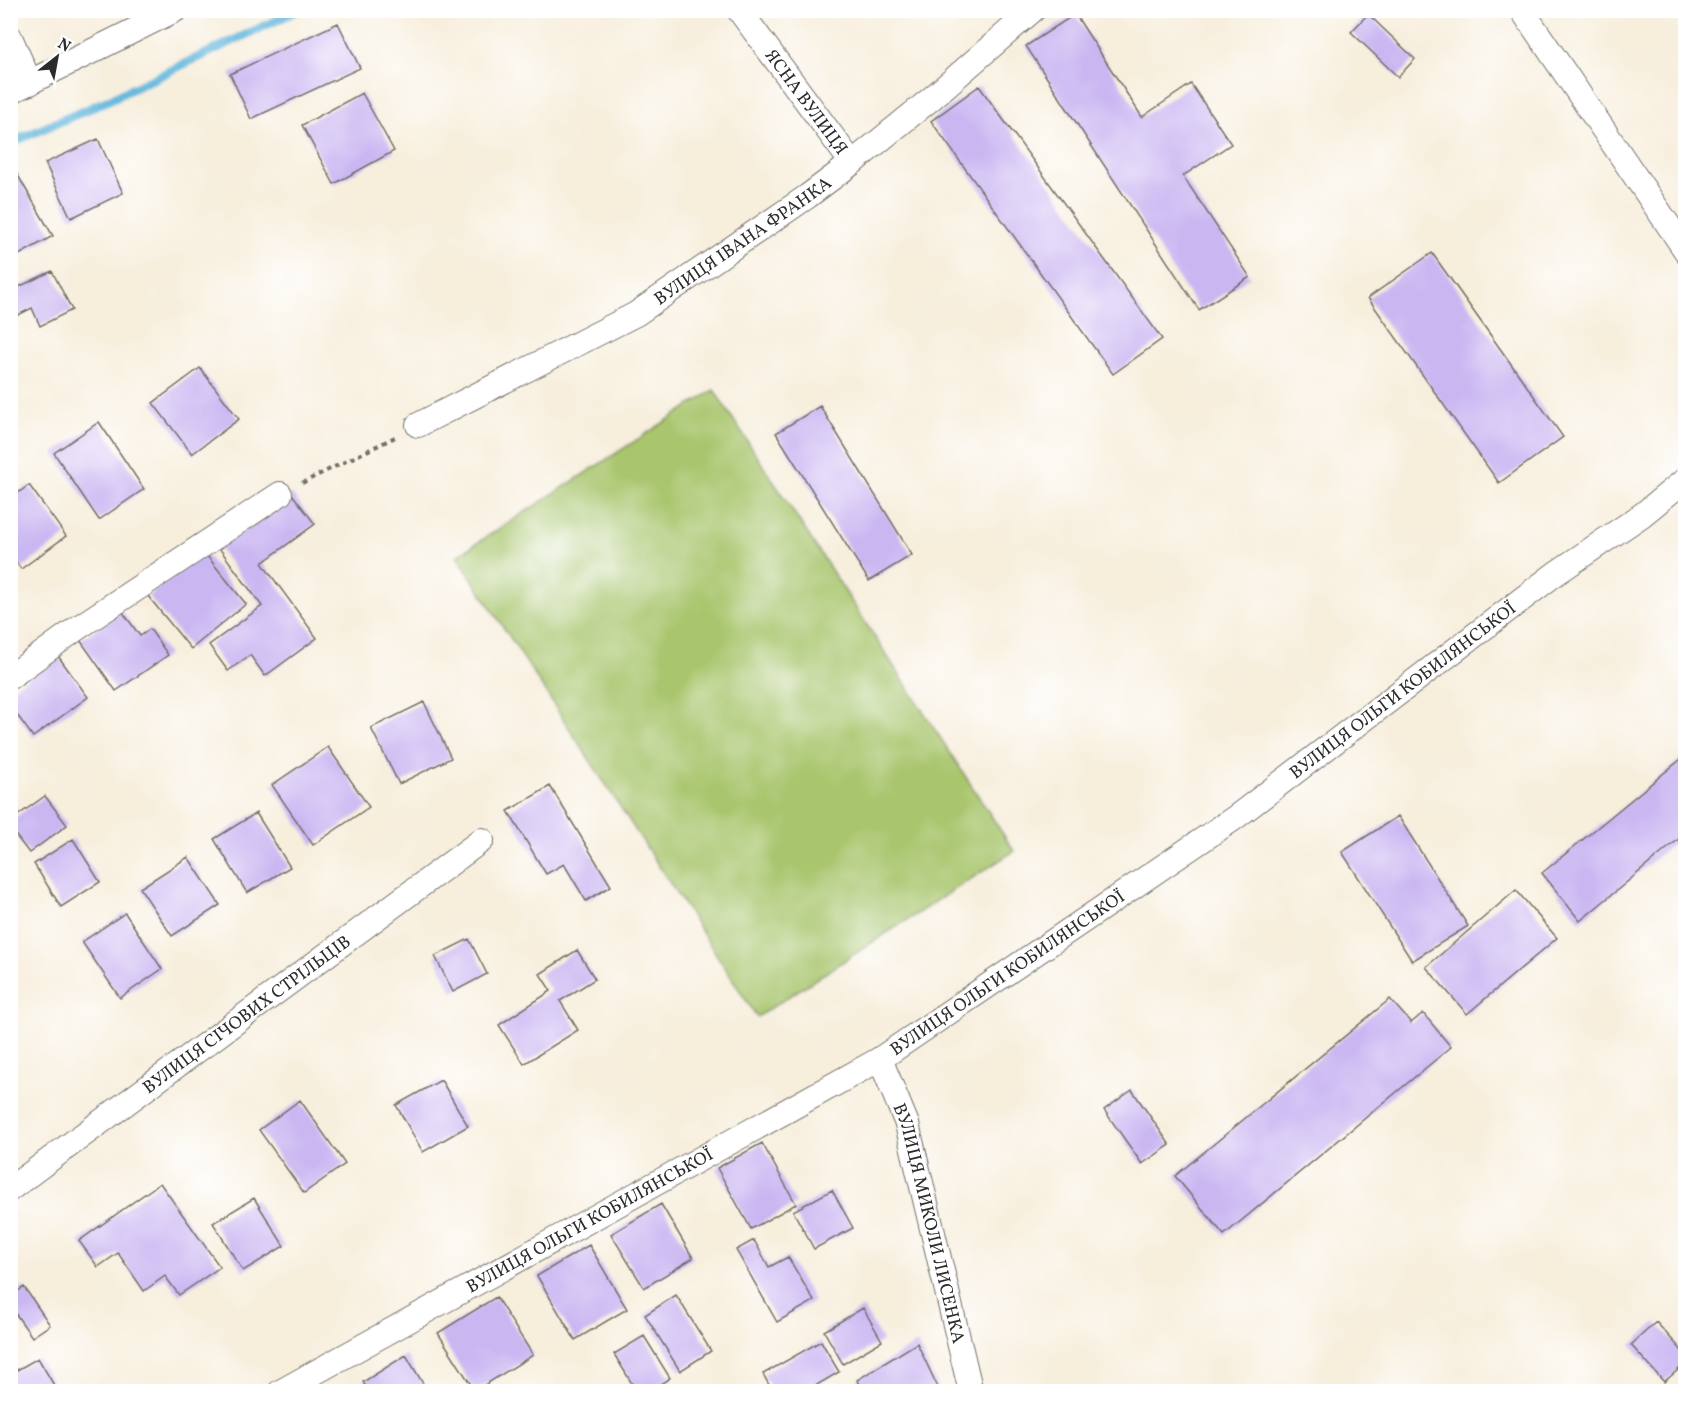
<svg xmlns="http://www.w3.org/2000/svg" width="1696" height="1402" viewBox="0 0 1696 1402" font-family="Vollkorn,serif">
  <style>
    .green { fill: #a9c66e; stroke: #6a784c; stroke-width: 1.5 }
    .lines { fill: none; stroke-linecap: round; stroke-linejoin: round }
    .stream { stroke: #5eb5db; stroke-width: 9 }
    .building { fill: #cab7f2 }
    .street-casing { stroke: #726f69; stroke-width: 26 }
    .path { stroke: #726f69; stroke-width: 4; stroke-dasharray: 4.5 4.5; stroke-linecap: butt }
    .street { stroke: #fff; stroke-width: 24 }
    .labels { text-anchor: middle; stroke-width: 4.5; stroke-linejoin: round; paint-order: stroke }
    .street-label { font-size: 18px; fill: #2b2b2b; stroke: #fff }
  </style>
  <rect width="100%" height="100%" fill="#fff"/>
  <filter id="ink" filterUnits="userSpaceOnUse"><feTurbulence type="fractalNoise" baseFrequency=".0167" numOctaves="2"/><feDisplacementMap in="SourceGraphic" scale="12" xChannelSelector="R" yChannelSelector="G"/><feConvolveMatrix kernelMatrix="1 2 1 2 8 2 1 2 1" color-interpolation-filters="sRGB"/></filter>
  <filter id="wash" filterUnits="userSpaceOnUse"><feTurbulence type="fractalNoise" baseFrequency=".008" numOctaves="4" result="noise"/><feDisplacementMap in="SourceGraphic" scale="24" xChannelSelector="R" yChannelSelector="G"/><feGaussianBlur stdDeviation="1.35" result="paint"/><feColorMatrix in="noise" values="0 0 0 0 0 0 0 0 0 0 0 0 0 0 0 0 0 1.4 0 .05"/><feComposite in="paint" operator="in"/></filter>
  <g filter="url(#wash)">
    <rect width="100%" height="100%" fill="#f7eedc"/>
    <path class="green" d="M714,390L1014,851L757,1017L457,556Z"/>
    <g class="lines">
      <path class="stream" d="M10,143L102,103L298,10"/>
    </g>
    <g id="blocks">
      <path class="building" d="M1075,14L1142,117L1191,84L1231,144L1183,176L1250,277L1199,310L1026,46Z
        M1368,14L1415,59L1398,77L1351,32Z
        M338,23L360,68L251,119L230,74Z
        M979,86L1162,339L1113,374L931,121Z
        M362,93L394,151L334,184L302,125Z
        M98,139L123,193L71,218L45,163Z
        M13,167L53,236L10,260V168Z
        M1432,253L1563,437L1499,483L1368,298Z
        M52,271L72,310L40,326L32,308L14,317L10,311V291Z
        M200,368L239,419L192,454L153,403Z
        M820,406L912,555L869,581L776,433Z
        M99,422L144,489L99,520L54,453Z
        M29,485L66,536L21,569L10,554V499Z
        M292,494L315,524L262,563L317,638L265,676L250,655L228,671L209,645L262,606L219,548Z
        M203,551L246,604L191,649L148,596Z
        M122,611L140,636L150,629L168,655L116,691L80,640Z
        M58,656L88,697L33,737L10,705V690Z
        M424,702L451,758L399,784L371,728Z
        M328,747L369,807L313,845L272,785Z
        M1686,755V833L1580,921L1542,873Z
        M550,786L611,886L586,901L564,864L546,874L508,811Z
        M45,796L67,825L29,853L10,828V821Z
        M256,813L290,867L247,893L214,839Z
        M1398,816L1468,926L1412,961L1342,852Z
        M73,839L100,882L61,907L34,864Z
        M188,857L220,905L172,936L140,888Z
        M1516,890L1557,938L1467,1014L1426,967Z
        M125,913L162,969L120,998L82,942Z
        M469,939L487,974L453,992L435,956Z
        M577,950L595,979L560,1001L578,1030L524,1064L499,1025L551,991L540,974Z
        M1390,999L1411,1023L1423,1013L1451,1047L1224,1235L1175,1176Z
        M441,1080L468,1126L423,1152L396,1105Z
        M1132,1090L1170,1145L1142,1164L1104,1110Z
        M300,1100L345,1164L304,1193L259,1130Z
        M762,1143L796,1204L751,1229L717,1168Z
        M160,1183L220,1267L179,1295L165,1276L144,1291L118,1253L98,1267L79,1241Z
        M832,1190L853,1228L814,1249L793,1211Z
        M254,1198L284,1246L243,1271L213,1223Z
        M661,1204L693,1258L644,1288L611,1234Z
        M754,1240L769,1267L788,1257L814,1301L777,1322L736,1250Z
        M589,1245L627,1309L575,1340L537,1276Z
        M24,1287L50,1325L32,1337L10,1306V1297Z
        M676,1295L711,1351L680,1371L645,1315Z
        M496,1297L533,1355L475,1391L438,1333Z
        M863,1308L882,1341L843,1364L824,1331Z
        M1656,1322L1686,1355V1363L1664,1382L1631,1345Z
        M644,1336L670,1378L648,1392H637L614,1354Z
        M821,1341L839,1372L805,1392H773L763,1374Z
        M917,1343L940,1392H862L857,1380Z
        M406,1355L428,1392H369L363,1382Z
        M38,1358L58,1392H10V1374Z"/>
    </g>
  </g>
  <g filter="url(#ink)">
    <use href="#blocks" fill-opacity="0" stroke="#726f69" stroke-width="1.5"/>
    <g class="lines">
      <g class="street-casing">
        <g id="street">
          <path id="s1" d="M739,10L852,163"/>
          <path d="M1522,10L1686,251"/>
          <path d="M10,37L30,83"/>
          <path d="M10,92L175,10"/>
          <path id="s2" d="M418,425L636,314L808,196L852,163L932,98L1033,10"/>
          <path d="M10,677L76,629L280,494"/>
          <path id="s3" d="M880,1059L907,1124L971,1392"/>
          <path id="s4" d="M10,1189L482,840"/>
          <path id="s5" d="M280,1392L880,1059L1236,817L1555,574L1642,515L1686,479"/>
        </g>
      </g>
      <path class="path" d="M302,483L395,437"/>
      <use href="#street" class="street"/>
    </g>
  </g>
  <g class="labels">
    <g class="street-label">
      <text dy="6" stroke="none"><textPath href="#s1" startOffset="114">ЯСНА ВУЛИЦЯ</textPath></text>
      <text dy="6" stroke="none"><textPath href="#s2" startOffset="374">ВУЛИЦЯ ІВАНА ФРАНКА</textPath></text>
      <text dy="6" stroke="none"><textPath href="#s5" startOffset="1326">ВУЛИЦЯ ОЛЬГИ КОБИЛЯНСЬКОЇ</textPath></text>
      <text dy="6" stroke="none"><textPath href="#s5" startOffset="840">ВУЛИЦЯ ОЛЬГИ КОБИЛЯНСЬКОЇ</textPath></text>
      <text dy="6" stroke="none"><textPath href="#s4" startOffset="294">ВУЛИЦЯ СІЧОВИХ СТРІЛЬЦІВ</textPath></text>
      <text dy="6" stroke="none"><textPath href="#s5" startOffset="354">ВУЛИЦЯ ОЛЬГИ КОБИЛЯНСЬКОЇ</textPath></text>
      <text dy="6" stroke="none"><textPath href="#s3" startOffset="172">ВУЛИЦЯ МИКОЛИ ЛИСЕНКА</textPath></text>
    </g>
  </g>
  <rect width="1696" height="1402" fill="none" stroke="#fff" stroke-width="36"/>
  <g transform="translate(57 57) rotate(31)" stroke="#ffffff" stroke-width="4.5" paint-order="stroke">
  <path d="M0-4.5L10 22L0 15L-10 22Z" fill="#2b2b2b"/>
  <text y="-9" font-size="16" font-weight="bold" text-anchor="middle" fill="#2b2b2b">N</text>
  </g>
</svg>
